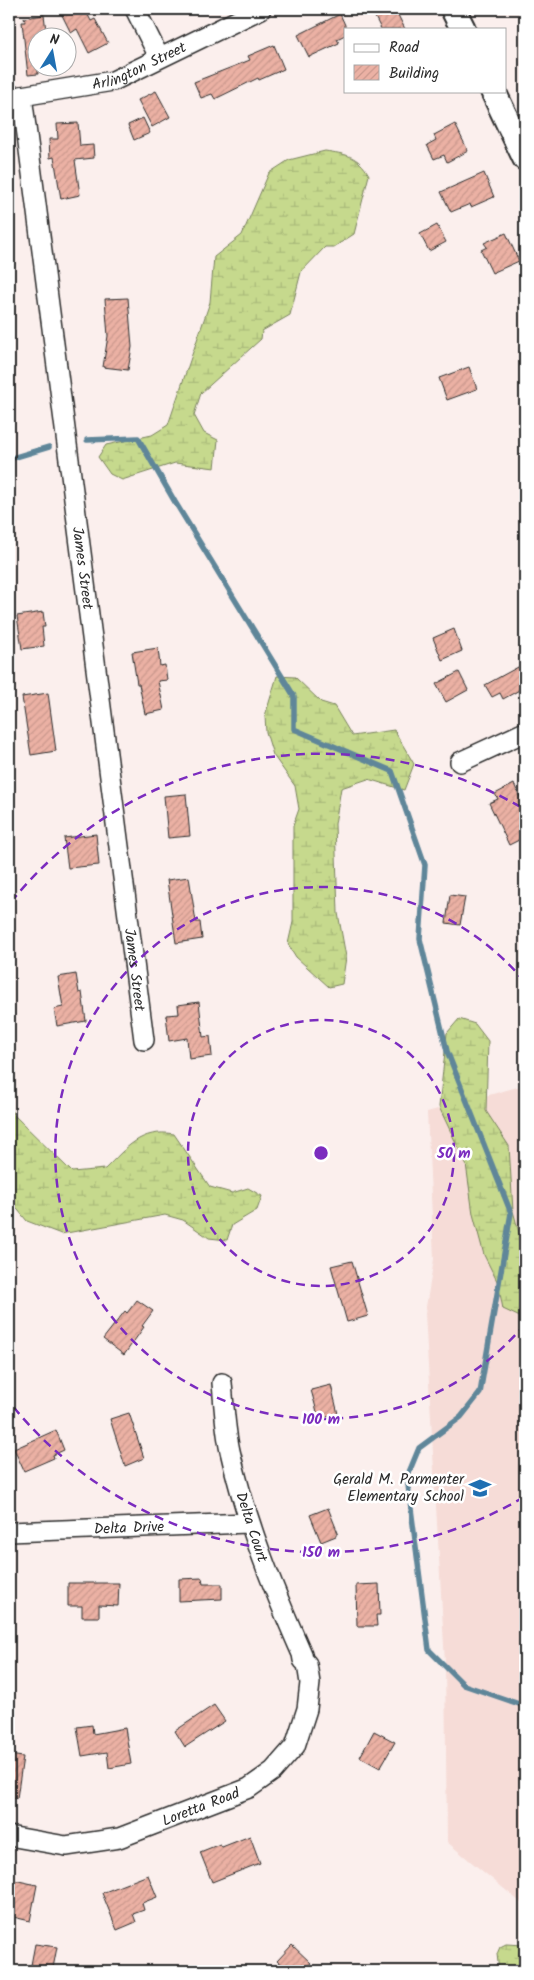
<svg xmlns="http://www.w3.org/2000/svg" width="534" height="1980" viewBox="0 0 534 1980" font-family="Kalam,sans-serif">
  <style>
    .built { fill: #f6dcd7 }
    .wetland { fill: url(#wetland-marsh); stroke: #78825c }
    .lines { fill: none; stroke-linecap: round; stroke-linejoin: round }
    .stream { stroke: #5f8699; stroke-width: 5.5 }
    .building { fill: url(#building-hatch); stroke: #2b2b2b }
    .minor-casing { stroke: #2b2b2b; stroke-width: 22 }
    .tertiary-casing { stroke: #2b2b2b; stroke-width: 28 }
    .minor { stroke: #fff; stroke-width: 19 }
    .tertiary { stroke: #fff; stroke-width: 24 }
    .ring { fill: none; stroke: #7b2cbf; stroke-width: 2.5; stroke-dasharray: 9 6 }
    .labels { text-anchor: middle; stroke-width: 5; stroke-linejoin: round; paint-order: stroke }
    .street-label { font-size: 15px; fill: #2b2b2b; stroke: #fff }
    .poi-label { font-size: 15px; fill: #2b2b2b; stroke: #fff; text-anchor: end }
    .centre { fill: #7b2cbf; stroke: #fff; stroke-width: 2.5 }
    .ring-label { font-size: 15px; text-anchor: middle; font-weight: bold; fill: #7b2cbf; stroke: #fff; stroke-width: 5; stroke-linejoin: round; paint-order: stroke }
  </style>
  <defs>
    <pattern id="wetland-marsh" width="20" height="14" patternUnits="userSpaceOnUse" patternTransform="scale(1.25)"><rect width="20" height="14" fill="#c6d98d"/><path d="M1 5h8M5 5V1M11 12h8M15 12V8" fill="none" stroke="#aaba7a"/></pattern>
    <pattern id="building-hatch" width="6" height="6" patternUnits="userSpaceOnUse" patternTransform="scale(1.25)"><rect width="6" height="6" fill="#ebb1a4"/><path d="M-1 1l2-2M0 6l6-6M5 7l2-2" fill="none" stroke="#ca988d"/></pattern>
  </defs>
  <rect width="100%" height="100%" fill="#fbefed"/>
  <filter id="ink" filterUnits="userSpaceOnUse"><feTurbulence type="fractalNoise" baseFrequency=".02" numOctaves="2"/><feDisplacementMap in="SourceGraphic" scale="10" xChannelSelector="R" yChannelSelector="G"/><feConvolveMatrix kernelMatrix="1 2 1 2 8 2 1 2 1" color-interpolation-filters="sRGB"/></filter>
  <g filter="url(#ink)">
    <path class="built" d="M525,1085V1906L447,1842L445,1663L425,1313L434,1259L427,1112Z"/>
    <path class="wetland" d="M325,151C345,154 358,155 369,175L354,234L334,247H325L301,272L290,315L262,331L261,339L201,393L194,415L204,433L218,440L215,468L175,463L122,480L110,474L98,457L106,445L152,435L168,425L210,302L214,257L242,235L269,173L289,160Z
      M277,676L295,677L321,702L334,706L352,736L394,730L414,764L404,790L368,779L341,788L335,824L338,913L346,957L342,984L329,987L296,957L288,944L293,922V826L299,809L295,786L273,755L266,732L265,716Z
      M459,1019L475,1024L488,1041L486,1111L509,1146L513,1211L525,1254V1325L520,1317L503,1309L498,1283L484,1255L473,1214L466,1164L439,1107L447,1033Z
      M9,1106L13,1114L72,1172L105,1169C126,1148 141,1128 174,1134L210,1187L232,1193L248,1188L262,1196L257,1210L232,1225L227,1240L209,1238L183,1220L165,1215L61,1234L27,1221L9,1199Z
      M506,1944L525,1945V1971H499L497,1954L500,1947Z"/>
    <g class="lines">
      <path class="stream" d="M87,440L138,438L175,502L294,696V729L392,771L425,865L420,939L447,1051L511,1213L480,1393L461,1417L419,1448L407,1477L429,1650L464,1685L525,1706
        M9,459L49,447"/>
    </g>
    <path class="building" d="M59,9H85L91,21L95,19L108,43L89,53L77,29L71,33Z
      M371,9H395L405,29H381Z
      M340,14L345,25V35L337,39L339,43L309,57L298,35Z
      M44,15L47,38H38V74L28,75L22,22H25L24,18Z
      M274,45L284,69L259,80L258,78L215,99L212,94L201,98L194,82L250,60L248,56Z
      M156,91L170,117L152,127L138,100Z
      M143,118L150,133L134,140L128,125Z
      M78,123L80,146L93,145L94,158L75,160L80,195L61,199L54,157L50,158L49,139H58L57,124Z
      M455,124L468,151L447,162L444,155L434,159L427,145L436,140L434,135Z
      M484,173L494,197L471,207L470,204L451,212L441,192Z
      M437,225L446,242L429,251L420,234Z
      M506,233L519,261L492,273L481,250L487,247L484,243Z
      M128,298L132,347L128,370L103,367L108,336L105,299Z
      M469,367L477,389L447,400L439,378Z
      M43,612L45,627H42L44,646L22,649L17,616Z
      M454,629L462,651L442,660L433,638Z
      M158,648L160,666L165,665L167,680L158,681L164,710L145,714L139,684H137L132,652Z
      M520,666L525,675V687L503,699L500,693L492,697L485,685Z
      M459,672L468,690L446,702L436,684Z
      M48,693L56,751L31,755L22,697Z
      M514,784L525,808V837L509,845L489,803L498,799L495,794Z
      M186,794L190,836L168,838L164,796Z
      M96,834L99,865L68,868L64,838Z
      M189,877L196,922H200L202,939L176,943L167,880Z
      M450,895L465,897L460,925L446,923Z
      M76,974L79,993L82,992L86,1021L57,1026L54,1009L63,1007L58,977Z
      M199,1002L203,1037L210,1036L212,1056L189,1059L187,1038L169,1041L166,1015L179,1014L178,1005Z
      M352,1261L368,1316L347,1322L331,1266Z
      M137,1300L153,1311L142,1326L144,1327L124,1355L103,1339L125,1311L127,1313Z
      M331,1385L338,1414L319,1419L311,1390Z
      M129,1413L144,1458L125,1466L110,1419Z
      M56,1430L64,1450L53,1455L54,1458L24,1471L14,1449Z
      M328,1508L338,1533L336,1534V1536L321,1542L310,1515Z
      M202,1578L203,1584H222V1599L179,1601V1579Z
      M68,1583H119L118,1606L99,1605V1617H82V1606H68Z
      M379,1584L380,1615H376L377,1626H357L356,1585Z
      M214,1705L225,1721L185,1747L175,1731Z
      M92,1725L93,1734L125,1728L131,1764L109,1768L107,1752L82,1756L77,1727Z
      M374,1731L395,1742L380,1768L360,1757Z
      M9,1755L23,1757L17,1798H9Z
      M250,1836L260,1863L212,1882L200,1852L220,1844L222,1847Z
      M148,1875L157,1897L142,1903L144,1910L133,1914L136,1922L117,1930L102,1893Z
      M14,1880L37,1885L30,1921L9,1916V1891L11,1892Z
      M35,1944L57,1947L53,1968L31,1965Z
      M292,1945L311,1963L304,1971H288L277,1961Z"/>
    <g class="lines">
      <g class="minor-casing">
        <g id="minor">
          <path d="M135,9L159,57"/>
          <path id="s1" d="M22,96L144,1040"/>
          <path id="s2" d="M9,98L113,81L261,9"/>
          <path d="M460,762L525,732"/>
          <path id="s3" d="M9,1532L249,1523"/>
          <path id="s4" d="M9,1836L66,1846L119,1838L249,1788L273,1771L295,1746L307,1709L310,1683L307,1664L303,1660L302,1654C273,1588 246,1522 230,1451C225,1429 224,1405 222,1383"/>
        </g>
      </g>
      <g class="tertiary-casing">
        <path id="tertiary" d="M453,9L463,29
          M493,91L525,158"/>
      </g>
      <use href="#minor" class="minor"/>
      <use href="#tertiary" class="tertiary"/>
    </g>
  </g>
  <g class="ring">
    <circle cx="321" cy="1153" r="133"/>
    <path d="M525 1324A266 266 0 1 1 525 982"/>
    <path d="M524 1497A399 399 0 0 1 11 1404M11 902A399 399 0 0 1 524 809"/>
  </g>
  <defs>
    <g id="school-bare" transform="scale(1.725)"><path d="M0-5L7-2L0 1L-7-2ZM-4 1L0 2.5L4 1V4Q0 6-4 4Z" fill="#1f6fb2" stroke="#fff" stroke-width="2.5" paint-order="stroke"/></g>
  </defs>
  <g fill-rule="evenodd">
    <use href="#school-bare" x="480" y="1488"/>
  </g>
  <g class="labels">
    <g class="street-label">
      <text dy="5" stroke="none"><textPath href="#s2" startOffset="135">Arlington Street</textPath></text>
      <text dy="5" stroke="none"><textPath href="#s1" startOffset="476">James Street</textPath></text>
      <text dy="5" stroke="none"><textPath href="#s1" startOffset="881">James Street</textPath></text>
      <text transform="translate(252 1527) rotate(72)" y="5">Delta Court</text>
      <text dy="5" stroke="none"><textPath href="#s3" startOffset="120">Delta Drive</textPath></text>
      <text dy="5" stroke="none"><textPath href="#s4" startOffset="199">Loretta Road</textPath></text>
    </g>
    <g class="poi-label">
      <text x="464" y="1484">Gerald M. Parmenter<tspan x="464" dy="17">Elementary School</tspan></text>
    </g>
  </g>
  <circle cx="321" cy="1153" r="8" class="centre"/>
  <g class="ring-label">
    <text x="454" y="1158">50 m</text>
    <text x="321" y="1424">100 m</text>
    <text x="321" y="1557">150 m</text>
  </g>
  <rect width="534" height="1980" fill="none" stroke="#fff" stroke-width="30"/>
  <rect x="15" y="15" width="504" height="1950" fill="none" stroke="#2b2b2b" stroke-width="2" filter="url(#ink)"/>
  <rect x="344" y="28" width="162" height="65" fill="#ffffff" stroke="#aaaaaa"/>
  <rect x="354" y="44" width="25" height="8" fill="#ffffff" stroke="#aaaaaa"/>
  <text x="389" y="52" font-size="15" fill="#2b2b2b">Road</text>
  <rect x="354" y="65" width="25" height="15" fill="url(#building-hatch)" stroke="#aaaaaa"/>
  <text x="389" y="78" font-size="15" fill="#2b2b2b">Building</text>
  <g transform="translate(52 52) rotate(11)"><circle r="24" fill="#ffffff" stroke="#aaaaaa"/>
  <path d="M0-4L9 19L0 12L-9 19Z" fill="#1f6fb2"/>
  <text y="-8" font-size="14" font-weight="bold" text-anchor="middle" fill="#2b2b2b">N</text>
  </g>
</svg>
